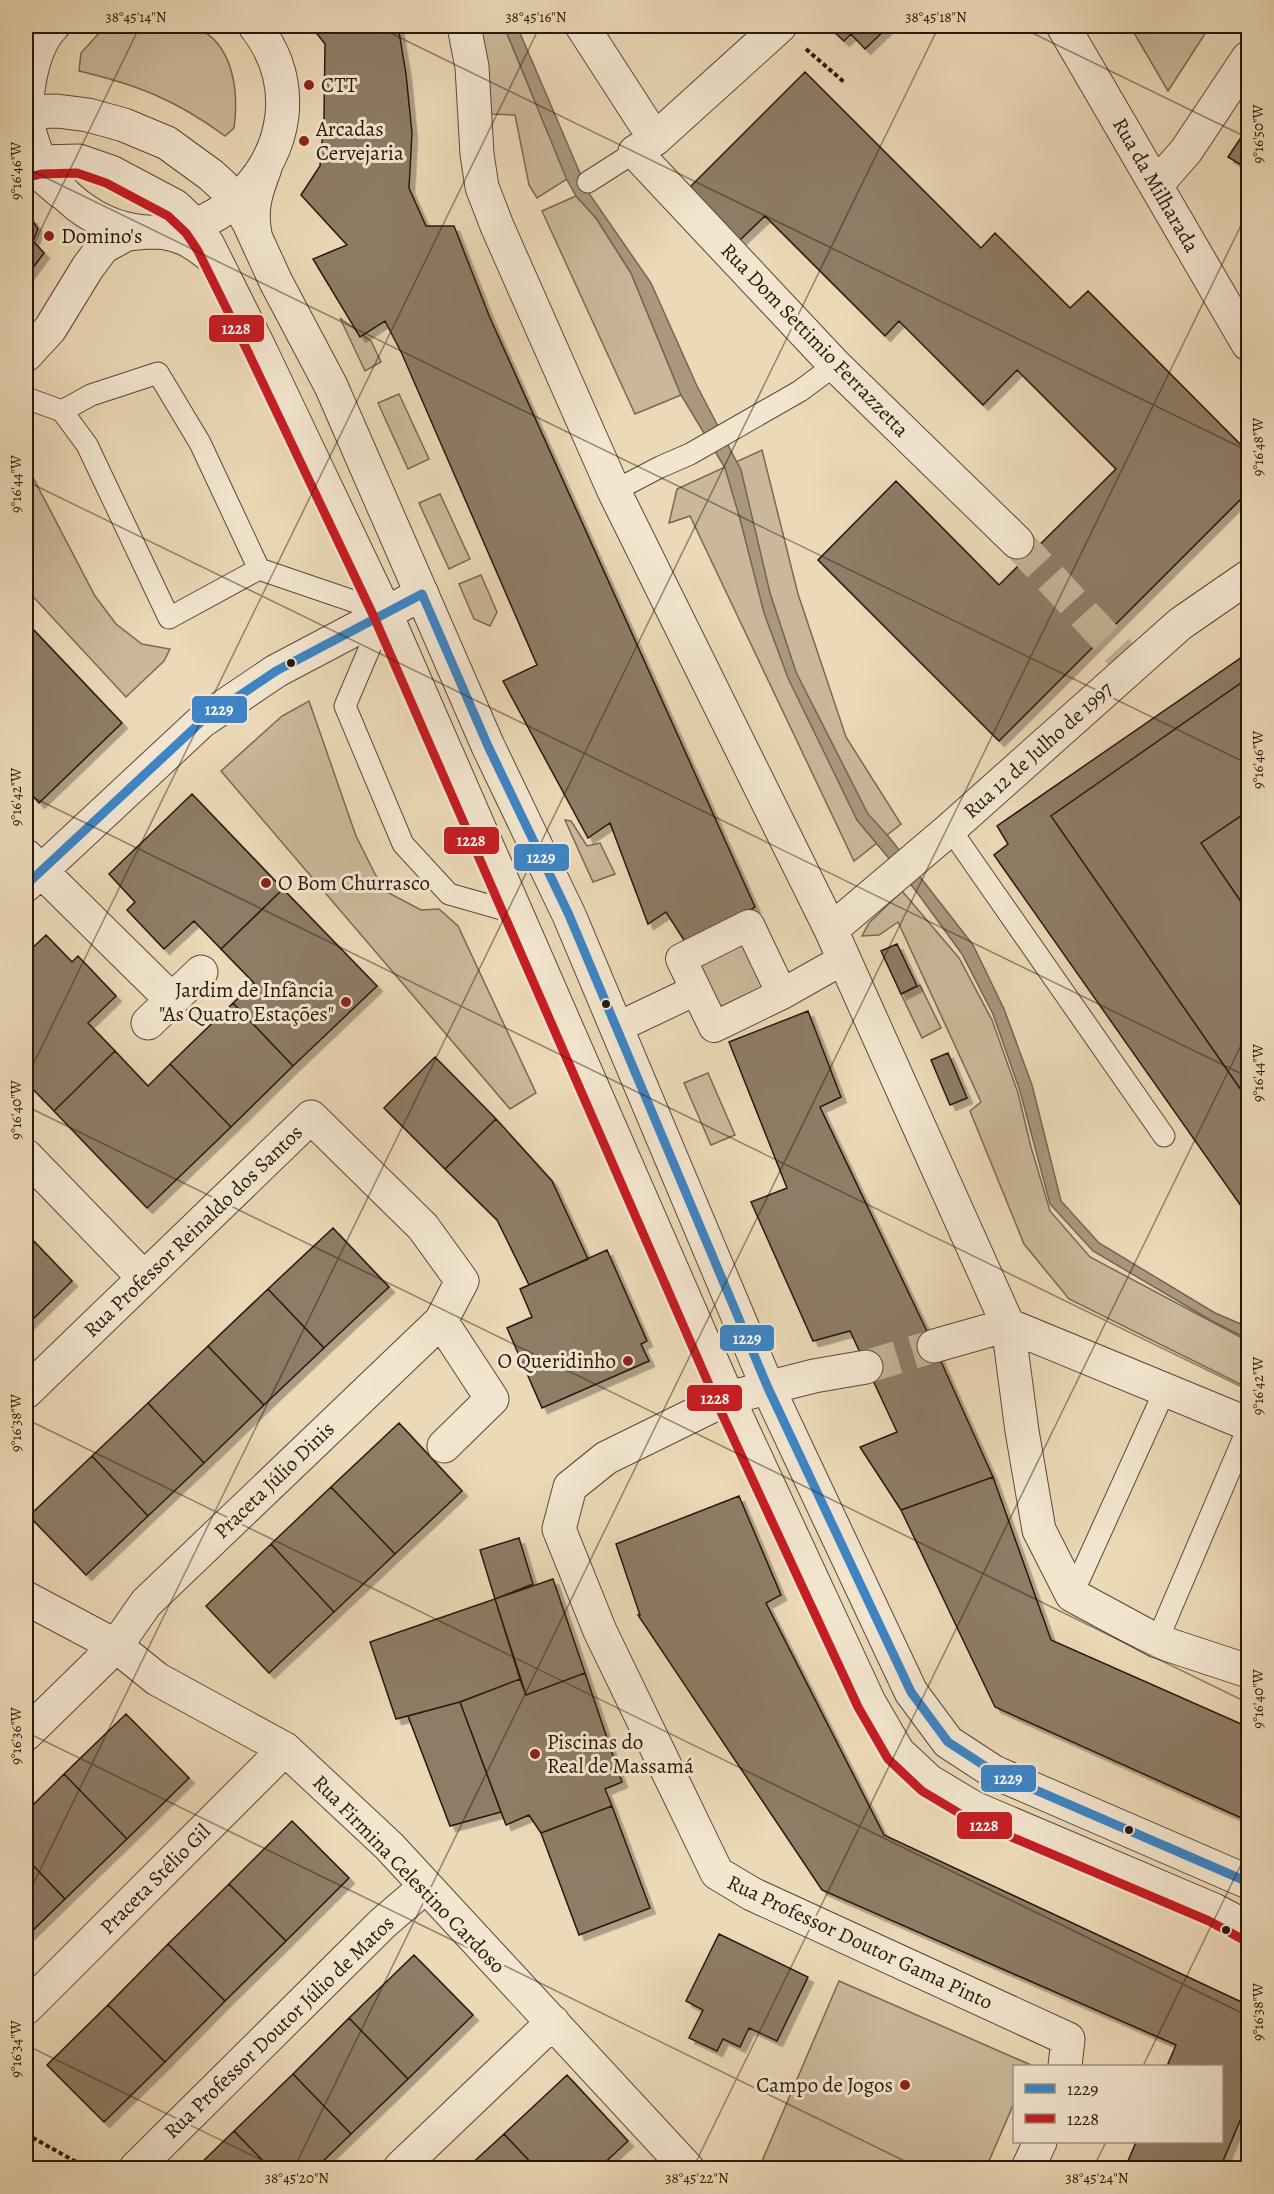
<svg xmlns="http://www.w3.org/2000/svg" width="1274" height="2194" viewBox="0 0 1274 2194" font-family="Alegreya,serif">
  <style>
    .green { fill: #cbb89a; stroke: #7a6854; stroke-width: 1.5 }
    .water { fill: #aa977e; stroke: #766451; stroke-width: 1.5 }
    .building { fill: #8e7c66; stroke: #29180e; stroke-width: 1.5; filter: url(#shadow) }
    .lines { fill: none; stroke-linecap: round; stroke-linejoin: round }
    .minor-tunnel { stroke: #c5b295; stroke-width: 33; stroke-dasharray: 33 16; stroke-linecap: butt }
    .service-casing { stroke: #5a4838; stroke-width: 23 }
    .pedestrian-casing { stroke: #5a4838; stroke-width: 32 }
    .minor-casing { stroke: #5a4838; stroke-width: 35 }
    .tertiary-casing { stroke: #5a4838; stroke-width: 35 }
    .path { stroke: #29180e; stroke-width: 4; stroke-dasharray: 4.5 3; stroke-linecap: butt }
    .service { stroke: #f3e6d0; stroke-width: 21 }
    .pedestrian { stroke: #f3e6d0; stroke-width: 30 }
    .minor { stroke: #f3e6d0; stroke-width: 33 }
    .tertiary { stroke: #f3e6d0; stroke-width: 33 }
    .bus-1-casing { stroke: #f3e6d0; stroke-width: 14 }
    .bus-2-casing { stroke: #f3e6d0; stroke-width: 14 }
    .bus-1 { stroke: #3d85c6; stroke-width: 9 }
    .bus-2 { stroke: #c61d23; stroke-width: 9 }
    .ticks { fill: none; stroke: #29180e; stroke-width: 1.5; stroke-opacity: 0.45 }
    .poi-dot { fill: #8f2418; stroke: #f3e6d0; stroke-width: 2 }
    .bus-dot { fill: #29180e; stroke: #f3e6d0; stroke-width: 2 }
    .labels { text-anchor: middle; stroke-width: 6; stroke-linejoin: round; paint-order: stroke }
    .poi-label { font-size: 21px; fill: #29180e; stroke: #f3e6d0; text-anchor: start }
    .street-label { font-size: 21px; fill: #29180e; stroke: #f3e6d0 }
    .line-badge { stroke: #f3e6d0; stroke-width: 2 }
    .badge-label { font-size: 16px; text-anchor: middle; font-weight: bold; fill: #fff }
    .neatline { fill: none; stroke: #29180e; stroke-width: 2 }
    .ticks-label { font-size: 15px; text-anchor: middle; fill: #29180e }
  </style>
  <defs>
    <filter id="shadow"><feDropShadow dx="5.5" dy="5.5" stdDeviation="0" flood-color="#0004"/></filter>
  </defs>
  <rect width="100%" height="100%" fill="#ecd9b7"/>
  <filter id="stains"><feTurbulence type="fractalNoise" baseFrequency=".00333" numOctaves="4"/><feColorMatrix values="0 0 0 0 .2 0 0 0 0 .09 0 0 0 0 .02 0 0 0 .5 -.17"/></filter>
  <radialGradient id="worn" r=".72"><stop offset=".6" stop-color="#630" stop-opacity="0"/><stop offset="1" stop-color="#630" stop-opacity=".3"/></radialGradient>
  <path class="green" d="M110,26C126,25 184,22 195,27C234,43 239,92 234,128L225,136C176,100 138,85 79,71L81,53L100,32Z
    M479,26H504L567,179L537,198L529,185L515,115L490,114Z
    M1130,26H1210L1168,91Z
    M576,196L596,218L631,273L681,395L635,414L542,211Z
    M340,318L371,341L381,362L365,371Z
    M399,394L429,459L408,469L378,403Z
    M762,450L798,594L846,737L901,824L854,861L690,516L669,523L677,489Z
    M26,464L95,596L116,624L142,644L170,649L164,661L126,697L26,589Z
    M440,494L470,559L449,569L419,503Z
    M481,575L497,612L490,626L474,619L459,584Z
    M309,701L356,836L383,890L421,910L439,909L458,926L536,1093L510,1109L221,771L282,716Z
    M565,820L571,821L587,846L600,843L615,874L593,882Z
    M902,891L959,958L992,1020L1018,1093L1031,1147L1050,1211L1090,1257L1248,1341V1388L1069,1299L1024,1244L970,1111L981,1102L898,922L879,935L862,936L869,923Z
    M749,925L782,994L714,1027L681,959Z
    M920,985L941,1028L922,1038L901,994Z
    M708,1073L735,1135L711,1145L684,1083Z
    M839,1981L1031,2065L1014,2066V2103L986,2168H759Z"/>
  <path class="water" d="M504,26H517L588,192L651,283L697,386L741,470L770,593L796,672L868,814L889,837L973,945L1004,1009L1032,1085L1061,1201L1099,1243L1215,1313L1248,1327V1339L1212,1321L1093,1251L1050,1204L1020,1091L993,1014L962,954L916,891L857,820L788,678L764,613L740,519L725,468L681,395L631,273L596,218L576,196L567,180Z"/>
  <path class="building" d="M311,26H398L406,74L412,133L409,188L426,226H454L490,318L755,907L689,948L666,912L648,924L610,823L588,838L503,681L537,665L402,354L385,321L360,337L313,259L347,245L301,195L320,166L324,117L325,44Z
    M828,26H889L865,49L851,34L844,41Z
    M805,72L981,248L995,233L1070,308L1088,291L1248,452V492L999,741L818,560L896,481L999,585L1116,469L1017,370L983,405L899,321L885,336L765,216L740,240L689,188Z
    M1248,127V169L1228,157Z
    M26,218H31L38,229L33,241L44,253L26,277Z
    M30,626L122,723L39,803L26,788V630Z
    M1248,653V1216L994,855L1008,844L997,826Z
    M1248,678V811L1201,843L1248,912V1100L1051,816Z
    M192,794L283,889L221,949L194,921L164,949L127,910L135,902L109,874Z
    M283,889L377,986L293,1066L233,1003L254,983L221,949Z
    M46,935L72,962L78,956L116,996L88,1023L115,1051L54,1111L26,1082V954Z
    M897,944L917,986L901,994L881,951Z
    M233,1003L293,1066L231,1127L170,1064Z
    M808,1011L841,1097L820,1107L934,1346L993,1477L901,1510L860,1447L897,1432L850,1331L813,1341L751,1202L787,1188L729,1042Z
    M115,1051L148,1086L170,1064L231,1127L147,1208L54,1111Z
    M948,1053L967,1098L950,1105L931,1060Z
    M435,1057L496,1119L445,1169L384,1108Z
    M496,1119L552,1181L588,1259L529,1285L497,1220L445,1169Z
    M333,1228L389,1287L324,1348L268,1289Z
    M26,1233L72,1281L26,1326Z
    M607,1250L647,1341L641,1344L649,1361L542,1408L507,1328L532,1317L520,1289Z
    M268,1289L324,1348L264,1405L208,1346Z
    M208,1346L264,1405L204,1463L148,1403Z
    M148,1403L204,1463L148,1516L92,1456Z
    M399,1423L462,1491L395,1554L331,1487Z
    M92,1456L148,1516L86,1575L29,1516Z
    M993,1477L1051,1640L1248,1727V1821L995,1707L901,1510Z
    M331,1487L395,1554L334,1612L271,1544Z
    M739,1496L781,1595L766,1603L884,1835L1248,2005V2102L1220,2168H1125L1136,2142H1222V2066H1167L1176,2045L822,1890L638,1615H640L616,1544Z
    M519,1538L533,1584L495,1599L480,1550Z
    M271,1544L334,1612L269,1673L206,1606Z
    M553,1579L585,1673L526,1695L495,1599Z
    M495,1599L520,1679L460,1702L396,1719L370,1642Z
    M585,1673L622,1782L605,1789L612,1806L541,1833L529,1815L506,1825L460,1702L520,1679L526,1695Z
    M460,1702L501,1812L450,1826L408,1716Z
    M126,1714L189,1778L127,1839L64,1774Z
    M64,1774L127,1839L65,1899L26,1858V1812Z
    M612,1806L650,1908L579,1935L541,1833Z
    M292,1821L349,1878L286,1941L229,1884Z
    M26,1858L65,1899L26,1937Z
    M229,1884L286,1941L225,2001L168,1944Z
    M719,1934L808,1977L777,2041L749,2028L740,2047L723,2039L717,2051L689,2038L703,2010L686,2001Z
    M168,1944L225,2001L165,2062L108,2005Z
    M414,1955L473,2015L408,2079L349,2018Z
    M108,2005L165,2062L104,2122L47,2065Z
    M349,2018L408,2079L351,2134L293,2074Z
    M293,2074L351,2134L316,2168H270L234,2131Z
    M567,2075L628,2141L599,2168H536L504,2134Z
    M234,2131L270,2168H196Z
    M504,2134L536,2168H467Z"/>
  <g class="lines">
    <path class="minor-tunnel" d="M1017,542L1132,666
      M866,1367L934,1346"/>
    <g class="service-casing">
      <path id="service" d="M588,182L635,152
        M26,398L62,411L87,445L169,618L259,569L385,612L345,706L403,844L449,894L516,913
        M62,411L91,395L158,373L200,443L259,569
        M614,491L660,467L690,454L800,391L835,365
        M950,829L1164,1136
        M1072,1595L1165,1390
        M1157,1641L1248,1428"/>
    </g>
    <g class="pedestrian-casing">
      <path id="pedestrian" d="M696,990L714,1027L782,994
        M616,1028L696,990L681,959L749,925L782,994L844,959"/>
    </g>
    <g class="minor-casing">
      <path id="minor" d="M53,26C32,47 24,96 28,124C34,156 51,184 76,204C193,296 346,143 255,26
        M464,26L472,67L477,154L482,187L497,226L614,491L831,930L1008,1325L1022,1431L1039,1530L1072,1595L1157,1641L1248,1671
        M582,26L655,139
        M780,26L655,139L635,152L835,365L1017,542
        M1063,26L1248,344
        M1157,184L1186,151L1248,58
        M26,355L50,329L88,267L103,247L127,234L148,232
        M26,856L171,999
        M26,885L202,721L276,671L422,594
        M831,930L950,829L1180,624L1248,577
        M148,1023L201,972
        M26,1156L144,1278
        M1008,1325L1248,1424
        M934,1346L1008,1325
        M866,1367L814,1376L728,1398L606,1458L570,1487L559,1529L600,1631L717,1873L752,1894L1068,2039L1065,2066
        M26,1392L311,1117L423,1227L462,1281L441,1321L492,1399L444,1446
        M26,1598L116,1646L157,1679L285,1749L389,1846L687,2168
        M26,1734L116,1646L146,1603L441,1321
        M26,2008L285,1749
        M136,2168L383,1923L425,1887
        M400,2168L553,2022
        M1028,2168L1040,2142"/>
    </g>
    <g class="tertiary-casing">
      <path id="tertiary" d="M26,81L31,68
        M26,112L57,111L88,115L124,125L167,143L211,175L223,186L237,202L249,223L276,282L331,386L488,746L569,915L768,1388L911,1692L948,1742L994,1772L1248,1882
        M26,165L40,162L79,161L111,172L175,206L195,225L208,245L259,347L385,612L728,1398L869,1702L898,1752L929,1781L974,1808L1214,1910L1248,1928
        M26,170L39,173L61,192
        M159,232C179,234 192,241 208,254
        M255,234C250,209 256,191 265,168"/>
    </g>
    <path class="path" d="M806,49L844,82
      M26,2134L87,2168"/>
    <use href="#service" class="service"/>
    <use href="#pedestrian" class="pedestrian"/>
    <use href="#minor" class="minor"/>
    <use href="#tertiary" class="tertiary"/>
    <g class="bus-1-casing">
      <path id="bus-1" d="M26,885L202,721L276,671L422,594L488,746L569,915L768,1388L911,1692L948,1742L994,1772L1248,1882"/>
    </g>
    <g class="bus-2-casing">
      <path id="bus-2" d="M29,177L41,174L77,173L106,183L168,216L186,233L198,251L248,352L374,617L717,1403L858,1707L888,1759L922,1791L969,1819L1209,1921L1242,1939"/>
    </g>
    <use href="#bus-1" class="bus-1"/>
    <use href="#bus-2" class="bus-2"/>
  </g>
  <path class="ticks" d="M376,26L1248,451M1018,26L1248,138M26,168L1248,764M26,260L140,26M26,481L1248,1077M26,794L1248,1390M26,1079L540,26M26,1106L1248,1703M26,1419L1248,2016M26,1732L919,2168M26,1899L939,26M26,2045L278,2168M1143,2066L1248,1850M294,2168L1248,211M693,2168L1248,1031M1093,2168L1106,2142"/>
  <g class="poi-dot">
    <circle cx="309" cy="85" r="6"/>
    <circle cx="304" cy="141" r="6"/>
    <circle cx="49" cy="236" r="6"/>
    <circle cx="266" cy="883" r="6"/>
    <circle cx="346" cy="1002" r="6"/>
    <circle cx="628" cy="1361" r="6"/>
    <circle cx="535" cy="1754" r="6"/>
    <circle cx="905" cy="2085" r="6"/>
  </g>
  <g class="bus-dot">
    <circle cx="291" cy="663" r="5"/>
    <circle cx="606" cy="1004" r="5"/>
    <circle cx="1129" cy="1830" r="5"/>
    <circle cx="1226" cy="1930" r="5"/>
  </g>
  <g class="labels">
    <g class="poi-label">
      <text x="321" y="92">CTT</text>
      <text x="316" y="136">Arcadas<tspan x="316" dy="24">Cervejaria</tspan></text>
      <text x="61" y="243">Domino's</text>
      <text x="278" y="890">O Bom Churrasco</text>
      <text x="334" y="997" text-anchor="end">Jardim de Infância<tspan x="334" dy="24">"As Quatro Estações"</tspan></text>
      <text x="616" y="1368" text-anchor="end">O Queridinho</text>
      <text x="547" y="1749">Piscinas do<tspan x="547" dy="24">Real de Massamá</tspan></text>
      <text x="893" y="2092" text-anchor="end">Campo de Jogos</text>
    </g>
    <g class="street-label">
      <text transform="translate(1156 185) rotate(60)" y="7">Rua da Milharada</text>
      <text transform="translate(815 340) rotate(46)" y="7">Rua Dom Settimio Ferrazzetta</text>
      <text transform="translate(1038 750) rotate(-42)" y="7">Rua 12 de Julho de 1997</text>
      <text transform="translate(193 1231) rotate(-44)" y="7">Rua Professor Reinaldo dos Santos</text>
      <text transform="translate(274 1480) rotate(-44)" y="7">Praceta Júlio Dinis</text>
      <text transform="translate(409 1874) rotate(46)" y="7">Rua Firmina Celestino Cardoso</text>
      <text transform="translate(155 1879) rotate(-45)" y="7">Praceta Stélio Gil</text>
      <text transform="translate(860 1942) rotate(25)" y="7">Rua Professor Doutor Gama Pinto</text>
      <text transform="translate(279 2027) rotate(-44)" y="7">Rua Professor Doutor Júlio de Matos</text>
    </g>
  </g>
  <g class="line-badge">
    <rect x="208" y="314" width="57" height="29" rx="6" fill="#c61d23"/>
    <rect x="191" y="695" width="57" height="29" rx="6" fill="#3d85c6"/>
    <rect x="443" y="826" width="57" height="29" rx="6" fill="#c61d23"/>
    <rect x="513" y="843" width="57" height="29" rx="6" fill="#3d85c6"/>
    <rect x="719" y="1324" width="56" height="28" rx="6" fill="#3d85c6"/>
    <rect x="686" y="1384" width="57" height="28" rx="6" fill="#c61d23"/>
    <rect x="980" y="1764" width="57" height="29" rx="6" fill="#3d85c6"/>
    <rect x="956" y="1811" width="57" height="29" rx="6" fill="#c61d23"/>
  </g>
  <g class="badge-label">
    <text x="236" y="334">1228</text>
    <text x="219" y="715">1229</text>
    <text x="471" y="846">1228</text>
    <text x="541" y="863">1229</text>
    <text x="747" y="1344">1229</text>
    <text x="715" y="1404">1228</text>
    <text x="1008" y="1784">1229</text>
    <text x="984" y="1831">1228</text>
  </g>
  <rect width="1274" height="2194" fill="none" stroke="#ecd9b7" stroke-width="66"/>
  <rect x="1013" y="2065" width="210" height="78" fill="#f3e6d0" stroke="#a29482" stroke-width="1.5"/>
  <rect x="1025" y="2084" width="30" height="9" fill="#3d85c6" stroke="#a29482" stroke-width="1.5"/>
  <text x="1067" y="2095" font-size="18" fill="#29180e">1229</text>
  <rect x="1025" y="2114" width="30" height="9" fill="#c61d23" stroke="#a29482" stroke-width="1.5"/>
  <text x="1067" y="2125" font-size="18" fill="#29180e">1228</text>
  <rect x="33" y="33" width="1208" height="2128" class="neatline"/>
  <g class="ticks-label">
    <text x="136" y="22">38°45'14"N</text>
    <text x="536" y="22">38°45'16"N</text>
    <text x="936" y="22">38°45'18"N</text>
    <text transform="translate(1258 134) rotate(-90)" y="5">9°16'50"W</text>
    <text transform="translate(16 171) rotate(-90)" y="5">9°16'46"W</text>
    <text transform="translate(1258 447) rotate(-90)" y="5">9°16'48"W</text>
    <text transform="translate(16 484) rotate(-90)" y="5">9°16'44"W</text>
    <text transform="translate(1258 760) rotate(-90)" y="5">9°16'46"W</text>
    <text transform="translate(16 797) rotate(-90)" y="5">9°16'42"W</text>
    <text transform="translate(1258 1073) rotate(-90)" y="5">9°16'44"W</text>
    <text transform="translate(16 1110) rotate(-90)" y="5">9°16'40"W</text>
    <text transform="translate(1258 1386) rotate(-90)" y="5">9°16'42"W</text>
    <text transform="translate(16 1423) rotate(-90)" y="5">9°16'38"W</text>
    <text transform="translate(1258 1699) rotate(-90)" y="5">9°16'40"W</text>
    <text transform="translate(16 1736) rotate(-90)" y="5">9°16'36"W</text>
    <text transform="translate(1258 2012) rotate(-90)" y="5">9°16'38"W</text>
    <text transform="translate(16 2049) rotate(-90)" y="5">9°16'34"W</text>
    <text x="297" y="2183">38°45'20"N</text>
    <text x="697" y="2183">38°45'22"N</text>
    <text x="1097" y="2183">38°45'24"N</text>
  </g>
  <rect width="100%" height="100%" filter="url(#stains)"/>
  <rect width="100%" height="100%" fill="url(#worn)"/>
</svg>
